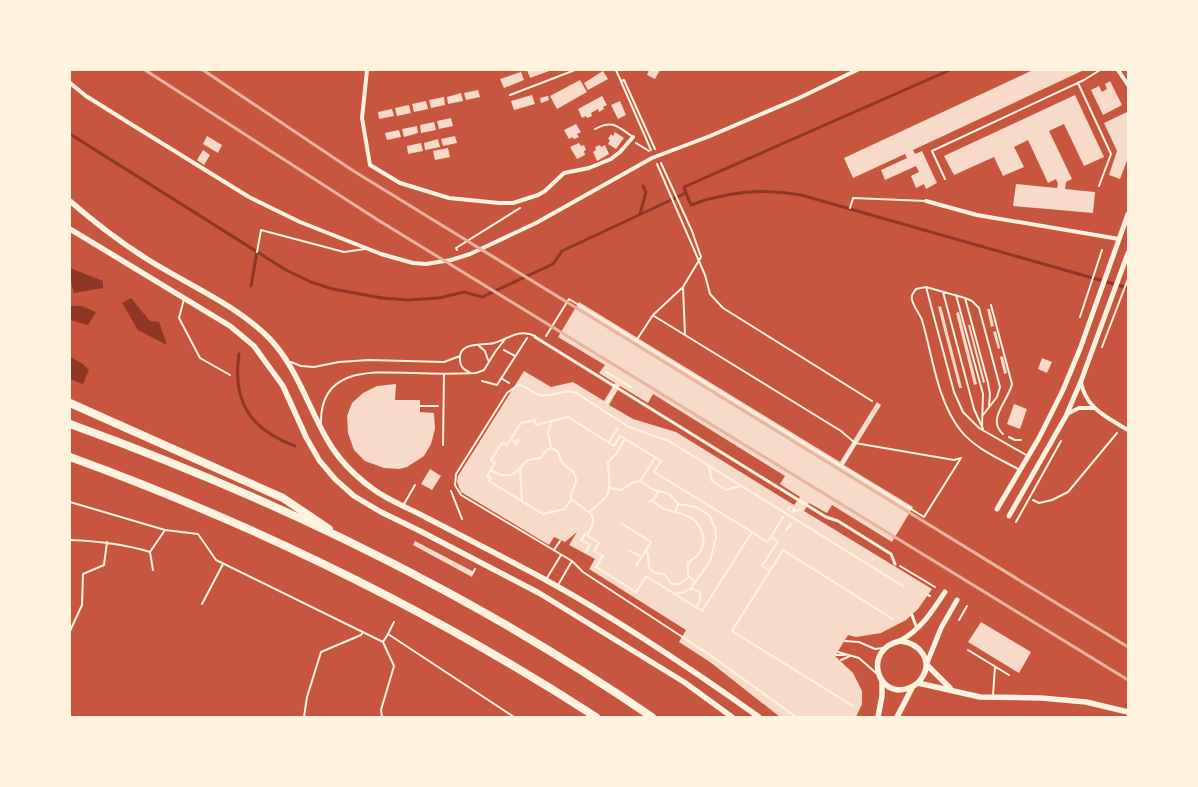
<svg xmlns="http://www.w3.org/2000/svg" width="1198" height="787" viewBox="0 0 1198 787" font-family="'Nunito Sans',sans-serif">
  <style>
    .water { fill: #8f3625 }
    .lines { fill: none; stroke-linecap: round; stroke-linejoin: round }
    .stream { stroke: #8f3625; stroke-width: 3 }
    .building { fill: #f7dbc8; fill-rule: evenodd }
    .path { stroke: #fff3e0; stroke-width: 2 }
    .service { stroke: #fff3e0; stroke-width: 2 }
    .pedestrian { stroke: #fff3e0; stroke-width: 3 }
    .minor { stroke: #fff3e0; stroke-width: 4 }
    .tertiary { stroke: #fff3e0; stroke-width: 5 }
    .secondary { stroke: #fff3e0; stroke-width: 5.5 }
    .motorway { stroke: #fff3e0; stroke-width: 8 }
    .rail { stroke: #e9b49f; stroke-width: 3 }
  </style>
  <rect width="100%" height="100%" fill="#c8553d"/>
  <path class="water" d="M70,268L103,281V288L74,293L70,279Z
    M131,298L150,321L159,322L167,345L138,330L122,303Z
    M70,306H82L96,312L88,325L70,320Z
    M70,357L83,364L89,370L83,384L70,379Z"/>
  <g class="lines">
    <path class="stream" d="M70,134L286,270L311,282L333,289L382,298L408,300L439,298L464,292L482,297L553,264L562,251L686,193L684,187L950,70
      M686,193L691,205C728,191 763,188 801,195L1128,288
      M640,214L646,192L643,186
      M251,286L257,252
      M239,354C232,402 250,429 295,446"/>
  </g>
  <path class="building" d="M527,70H552L530,78Z
    M649,70H660L655,79L647,75Z
    M1033,70H1084L913,150L915,154L922,151L937,183L926,189L924,184L916,188L911,176L919,172L916,166L885,180L881,170L907,158L905,154L853,178L844,158Z
    M603,71L608,79L588,90L584,83Z
    M521,72L524,80L504,88L500,79Z
    M580,80L587,92L557,109L550,96Z
    M1110,81L1122,105L1103,115L1091,90L1099,86L1102,92L1107,89L1105,84Z
    M478,90L480,97L466,100L464,93Z
    M461,93L463,101L448,104L447,97Z
    M532,95L535,104L514,110L511,101Z
    M1075,95L1104,157L1084,166L1064,124L1049,131L1072,179L1066,182L1065,189L1095,192L1093,213L1013,206L1016,184L1057,188L1058,184L1056,179L1048,183L1028,140L1014,147L1024,167L1003,176L994,157L954,175L944,156Z
    M548,96L549,100L541,103L540,98Z
    M602,96L607,105L603,107L604,109L599,112L598,109L591,113L592,116L587,118L586,116L582,118L578,109Z
    M444,97L445,105L431,108L429,100Z
    M426,101L428,109L414,112L412,104Z
    M620,101L626,115L618,119L611,105Z
    M409,105L411,113L397,116L395,108Z
    M392,109L394,116L379,119L378,112Z
    M1127,112L1128,158L1120,179L1109,175L1117,151L1104,123Z
    M451,118L453,126L439,129L437,121Z
    M434,122L436,130L421,133L420,125Z
    M576,124L581,132L577,134L579,137L574,139L572,137L569,139L564,130Z
    M417,126L418,133L404,137L402,129Z
    M399,130L401,137L387,140L385,133Z
    M615,132L624,138L616,149L608,144L610,140L608,139L611,134L613,136Z
    M207,136L222,145L218,153L203,144Z
    M455,136L457,143L443,146L441,139Z
    M438,139L440,147L425,150L424,143Z
    M421,143L423,151L408,154L407,146Z
    M579,143L581,146L584,145L586,150L584,151L585,155L577,159L570,147Z
    M600,145L601,147L605,145L609,154L597,161L593,152L596,150L595,147Z
    M448,148L450,157L435,160L433,151Z
    M203,150L210,155L204,165L197,160Z
    M579,302L840,462L877,402L881,405L844,465L913,507L892,542L832,505L827,513L809,503L804,511L932,589L918,609L906,620L881,633L856,637L848,635L835,656L853,673L862,691V704L856,717H780L710,662L679,642L686,630L589,569L595,559L569,545L577,532L565,542L554,537L549,545L461,492L457,482L458,476L524,371L551,387L573,382L604,401L615,383L599,373L605,365L558,337ZM620,386L648,403L653,394L785,476L780,484L800,497L794,505L676,432L633,419L609,405Z
    M941,306L962,388H959L938,307Z
    M987,309H990L994,326L991,327Z
    M959,312L977,384L974,385L956,313Z
    M968,325H970L985,382L983,383Z
    M996,331L1000,348L998,349L993,332Z
    M1003,356L1007,373L1004,374L1000,357Z
    M1042,358L1052,362L1047,373L1038,369Z
    M396,384L395,400H420V412L434,413L435,429L431,444L424,456L407,467L399,469L384,468L365,461L354,450L348,433L347,416L352,403L363,393L377,386Z
    M1014,404L1027,409L1020,429L1007,424Z
    M430,469L441,476L432,490L421,484Z
    M415,541L474,572L472,577L413,545Z
    M981,622L1031,652L1019,673L968,642Z"/>
  <g class="lines">
    <path class="path" d="M616,70L651,150
      M621,81L624,80L655,149
      M510,95L575,70
      M636,143L649,151
      M657,164L705,275L710,294L723,308L872,401
      M457,250L456,248L520,208
      M683,287L685,335
      M991,305L1012,384C1009,400 986,419 1003,434
      M654,316L841,431L855,443
      M1080,317L1102,250
      M546,336L569,299L924,517L961,458
      M636,341L653,315L683,287L701,257L692,231L661,163
      M1102,347L1128,279
      M504,350L515,356
      M606,372L631,387
      M501,378L509,383
      M482,381L497,385L527,338
      M607,403L613,393
      M420,406H438
      M1009,437L1015,440H1021
      M511,439L517,443
      M609,442L618,428
      M516,445L519,440
      M551,448L548,433L552,421
      M841,466L855,443L954,460L961,458
      M520,468L522,501
      M490,470L501,475H511L516,472L528,460L540,458L548,449L551,448L557,451C559,454 559,458 562,462C566,469 576,469 576,480C576,488 570,491 571,499L591,514C596,522 591,528 587,535
      M640,481L655,458
      M610,488L621,490L634,482L640,481L652,489L669,494L679,504L696,507L709,515L715,528L716,538L710,561L691,588L684,592L674,594
      M451,491L462,519
      M571,500L565,509L543,514L489,481L491,478L487,476L495,463L491,460L502,443L507,445L521,423L535,420L536,425L568,417L614,446L620,436L661,461L654,472L752,532L702,611L646,576L636,592L596,567L603,556L594,551L599,543L585,534L581,540L590,545L586,552
      M1033,500L1039,503L1052,500L1068,492L1117,433
      M70,502L165,530L198,534L216,560L383,642L388,634L514,717
      M648,502L655,498L658,491
      M788,509L790,506L795,510
      M589,512C615,492 609,492 608,462L616,454L625,439
      M793,512L795,510L798,511L800,509
      M675,513L678,504
      M1016,522L1061,441
      M621,523L651,542L636,566
      M786,530L791,524
      M752,532L767,542L771,537L778,541L762,566L770,571
      M771,537L783,517
      M70,540C98,541 124,544 150,552
      M629,550L641,557
      M646,550C651,557 644,570 656,573C659,574 662,573 664,574L672,584H679L688,578V563C692,559 697,557 700,552C708,539 701,522 687,516C672,509 667,514 652,500
      M900,566L935,587
      M153,570L150,552L165,530
      M472,574L475,569
      M688,576L696,582
      M691,588L700,593V601L696,608
      M928,595L930,596
      M202,604L223,564
      M959,620L967,606
      M70,631L82,605L83,574L104,565L107,542
      M388,634L394,622
      M853,706L732,631L783,550L893,619
      M304,717L307,697L321,652L361,635L363,632
      M382,717L381,710L394,666L383,642"/>
    <path class="service" d="M1078,83L1111,154L1099,186
      M595,129C613,119 618,127 633,137
      M945,179L932,151L1084,80L1100,70
      M850,208L853,198L926,201
      M257,252L261,230L344,252L365,249
      M926,287L954,392L963,412L979,428L1028,456
      M943,292L974,409L983,429
      M956,295L983,394L982,427
      M965,298L972,301L979,308L1000,387L997,397L983,415
      M184,299L179,318L200,358L230,375
      M479,346L485,351L488,360
      M291,362L301,366L314,367L339,362L369,360L444,362L460,356
      M469,372C464,370 460,366 460,360C458,341 482,346 494,343C508,339 520,328 535,336
      M476,373L484,370L495,352L506,338
      M989,406L990,394L988,383L965,298L926,287L916,289C913,293 911,295 912,300C914,307 919,313 922,320C933,357 937,401 961,431C976,449 998,458 1018,469
      M321,423C320,366 374,372 414,373C434,374 455,374 476,373
      M443,445L444,374
      M709,466L712,481L726,490L741,486
      M404,504L415,485
      M554,550L560,541
      M547,578L561,555
      M558,585L572,561
      M845,641L859,642L875,649L883,648
      M968,650L1009,675
      M838,652L859,658L876,673
      M836,655H845
      M841,660L850,656
      M993,695L995,667
      M796,717L713,657L583,572L572,561L461,495L455,485L456,474L507,393L518,385C527,386 532,393 540,395C553,398 563,388 576,393L629,427L669,441L903,586"/>
    <path class="pedestrian" d="M535,337L826,517L838,521L891,554L895,564
      M912,615L917,629"/>
    <path class="minor" d="M367,70L362,118L370,165L400,183L449,198L499,203H513L538,195L545,191L564,173L589,168L611,159L620,152L633,137
      M1118,70L1128,85
      M70,83L86,96L134,126L249,197L300,222L381,254L413,263L426,264L451,260L470,254L536,223L652,158L710,136L799,98L857,70
      M926,201L977,215L1119,239
      M1081,382C1086,409 1107,417 1128,430
      M1067,414L1079,408H1094"/>
    <path class="tertiary" d="M997,509L1039,438L1063,390L1080,349L1128,214
      M1009,516L1066,416L1081,381L1128,253
      M900,641C921,629 932,612 945,592
      M927,663L941,628L957,600"/>
    <path class="secondary" d="M70,201C94,222 120,242 147,259C188,285 235,304 269,338C297,367 308,407 328,441C339,460 355,476 373,489C389,501 409,508 427,518C466,538 505,558 544,579C619,620 690,668 759,717
      M70,229L230,326L254,346L283,386L306,437L319,460L335,479L354,496L381,512L420,531L539,593L684,682L732,717
      M900,641C920,643 934,661 921,679C918,684 914,686 909,688C877,700 862,649 900,641Z
      M927,665L950,688
      M918,683L980,697L1041,698L1086,702L1128,712
      M878,717L882,696V680
      M897,717L912,688"/>
    <path class="motorway" d="M70,403L283,498L329,529
      M70,424C274,498 473,594 652,717
      M70,457C254,524 432,611 596,717"/>
    <path class="rail" d="M145,70L378,220L1128,680
      M203,70L352,170L1128,647"/>
  </g>
  <rect width="1198" height="787" fill="none" stroke="#fff3e0" stroke-width="142"/>
</svg>
